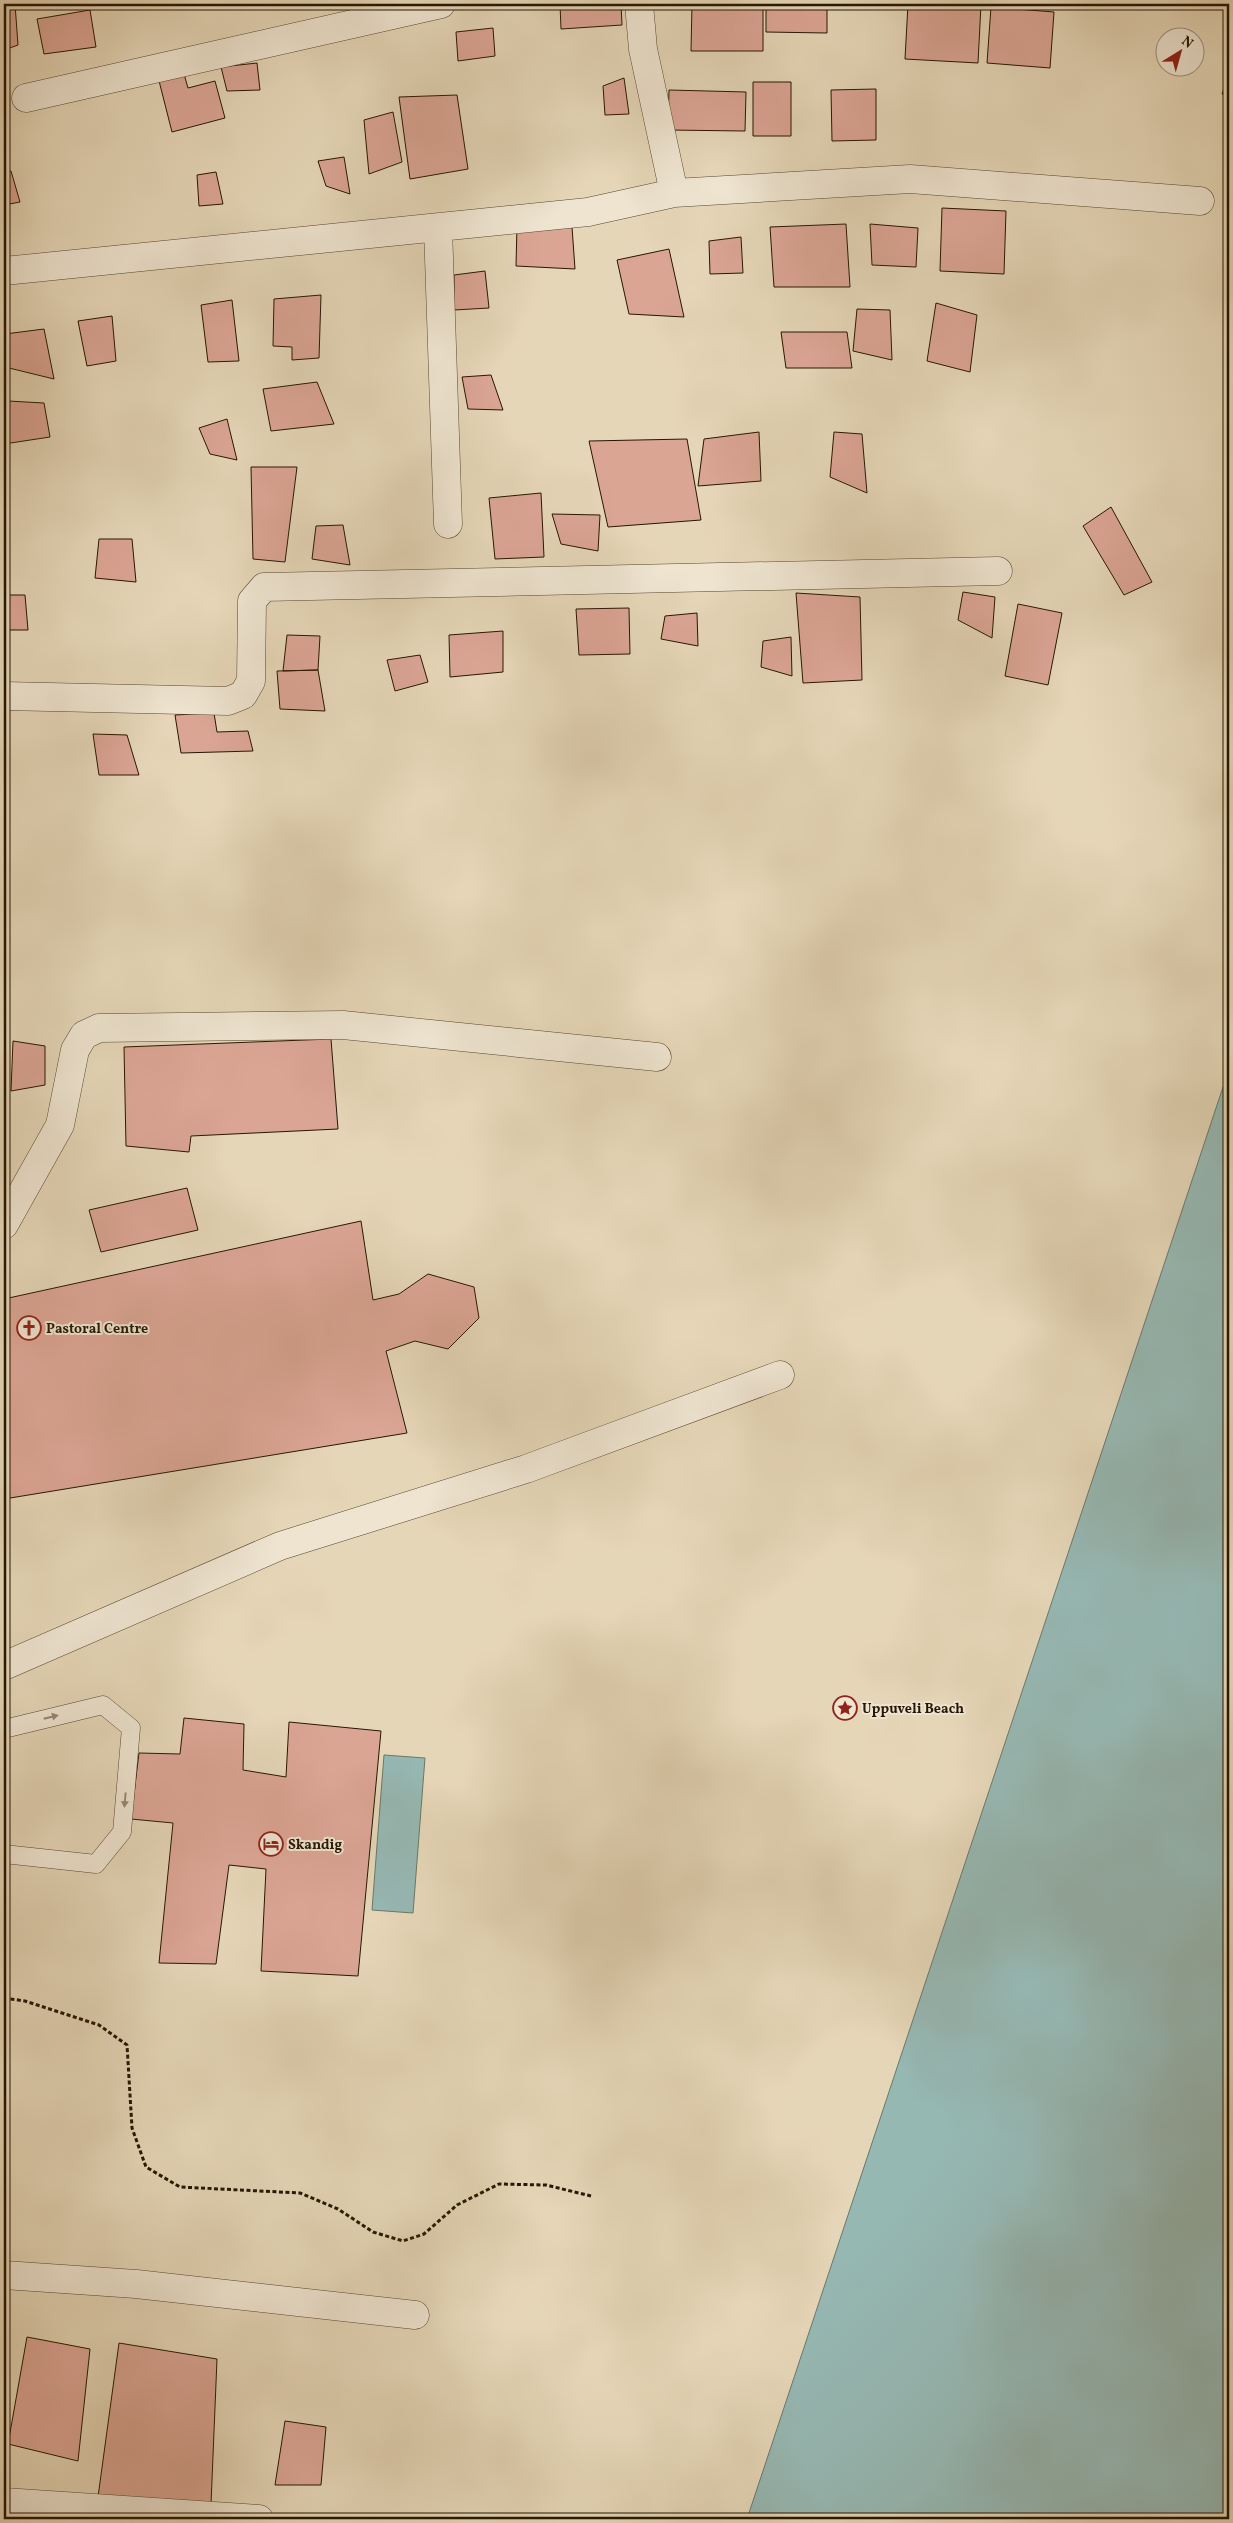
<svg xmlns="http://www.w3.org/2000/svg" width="1233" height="2523" viewBox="0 0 1233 2523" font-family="Vollkorn,serif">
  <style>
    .water { fill: #96b8b3; stroke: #69786c }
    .building { fill: #dba594; stroke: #261702 }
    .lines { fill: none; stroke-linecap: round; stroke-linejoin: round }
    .lane-casing { stroke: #56472f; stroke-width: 19 }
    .street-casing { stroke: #56472f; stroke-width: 29 }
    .path { stroke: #261702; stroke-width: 3; stroke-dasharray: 4 2.5; stroke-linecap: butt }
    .lane { stroke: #eee4d0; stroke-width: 18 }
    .street { stroke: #eee4d0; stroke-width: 28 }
    .oneway { fill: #948873 }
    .labels { text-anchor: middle; stroke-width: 4; stroke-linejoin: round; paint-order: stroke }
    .poi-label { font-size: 14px; font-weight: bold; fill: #261702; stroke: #eee4d0; text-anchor: start }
  </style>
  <rect width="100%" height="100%" fill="#e5d6b7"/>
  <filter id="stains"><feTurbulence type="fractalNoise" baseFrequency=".004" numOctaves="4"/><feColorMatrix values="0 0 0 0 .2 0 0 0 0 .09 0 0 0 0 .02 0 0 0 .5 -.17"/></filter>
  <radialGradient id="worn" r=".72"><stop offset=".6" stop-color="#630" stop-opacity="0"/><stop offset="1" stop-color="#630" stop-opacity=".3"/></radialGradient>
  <path class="water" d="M1229,1069V2519H747Z
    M384,1755L425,1758L413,1913L372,1910Z"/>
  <path class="building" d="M4,4H15L18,45L4,50Z
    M560,4H621L622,25L561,29Z
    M692,4H763V51H691Z
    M766,4H827V33L766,32Z
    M908,4H981L978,63L905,59Z
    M991,7L1054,12L1050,68L987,63Z
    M90,10L96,47L44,54L37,19Z
    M493,28L495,56L458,61L456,32Z
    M257,63L260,90L227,91L221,67Z
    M182,67L188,88L215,81L225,118L172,132L157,73Z
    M1229,74V96L1222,94Z
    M624,78L629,114L605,115L603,86Z
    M753,82H791V136H753Z
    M876,89V140L832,141L831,90Z
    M669,90L746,92L745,131L668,130Z
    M457,95L468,169L410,179L399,97Z
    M393,112L402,162L369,174L364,120Z
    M344,157L350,194L326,186L318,161Z
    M11,171L20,202L4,205V172Z
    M216,172L223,204L199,206L197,175Z
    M942,208L1006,211L1004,274L940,271Z
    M846,224L850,287H774L770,227Z
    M870,224L918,228L916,267L872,265Z
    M517,225L572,227L575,269L516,266Z
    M741,237L743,273L710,274L709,241Z
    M669,249L684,317L629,314L617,260Z
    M485,271L489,308L454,310V275Z
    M321,295L319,358L292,360V347L273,346L274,299Z
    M232,300L239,361L208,362L201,305Z
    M936,303L977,315L970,372L927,361Z
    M857,309L890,310L892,360L853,351Z
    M112,316L116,361L87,366L78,321Z
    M44,329L54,379L9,368L5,334Z
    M781,332H847L852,368H786Z
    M491,375L503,410L468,409L462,377Z
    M317,382L334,424L271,431L263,389Z
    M8,401L44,403L50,437L4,444Z
    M227,419L237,460L210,454L199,428Z
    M759,432L761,481L698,486L704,439Z
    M834,432L862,434L867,493L830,477Z
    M687,439L701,520L608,527L589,441Z
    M251,467H297L285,562L253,559Z
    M541,493L544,557L495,559L489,498Z
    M1111,507L1152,582L1124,595L1083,526Z
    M552,514L600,515L598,551L561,544Z
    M343,525L350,565L312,559L316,526Z
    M99,539H132L136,582L95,578Z
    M963,592L995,597L992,638L958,620Z
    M796,593L860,597L862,680L803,683Z
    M4,595H25L28,630H4Z
    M1018,604L1062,613L1048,685L1005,676Z
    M629,608L630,654L579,655L576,609Z
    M697,613L698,646L661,639L665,616Z
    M503,631V672L450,677L449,635Z
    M287,635L320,636L318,670L283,671Z
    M791,637L792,676L761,667L763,641Z
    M420,655L428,682L395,691L387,660Z
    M318,670L325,711L280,709L277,671Z
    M214,713L217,732L248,731L253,751L181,753L175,715Z
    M93,734L127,735L139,775H99Z
    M331,1039L338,1129L191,1136L189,1152L126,1146L124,1047Z
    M13,1041L45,1046V1085L11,1091Z
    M187,1188L198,1230L101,1252L89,1210Z
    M361,1221L373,1300L399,1294L428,1274L474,1287L479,1318L448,1349L415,1341L386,1351L407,1433L4,1499V1299Z
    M184,1718L244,1724L243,1770L286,1777L289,1722L381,1731L358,1976L261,1971L266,1869L229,1865L216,1964L159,1963L173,1823L131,1819L139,1753L180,1754Z
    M27,2337L90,2349L78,2461L8,2444Z
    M119,2343L217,2359L211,2504L98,2497Z
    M285,2421L326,2427L321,2485H275Z"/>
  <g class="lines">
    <g class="lane-casing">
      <path id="lane" d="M4,1729L103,1705L131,1728L122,1832L96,1864L4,1854"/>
    </g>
    <g class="street-casing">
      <path id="street" d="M639,4L643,49L674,193
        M26,98L441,4
        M438,228L448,524
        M4,271L588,212L674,193L910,179L1200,201
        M4,696L228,701L243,695L251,681L252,601L264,587L998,571
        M4,1225L60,1125L75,1050L84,1035L99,1028L343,1025L657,1057
        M4,1666L280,1546L526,1469L780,1375
        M4,2275L136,2284L415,2315
        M4,2502L259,2519"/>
    </g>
    <path class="path" d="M4,1998L25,2001L99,2025L127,2045L132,2128L146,2167L180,2187L300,2193L338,2209L373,2232L403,2241L424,2234L457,2205L499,2184L546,2185L591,2196"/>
    <use href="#lane" class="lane"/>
    <use href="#street" class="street"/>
  </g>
  <defs><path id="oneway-solid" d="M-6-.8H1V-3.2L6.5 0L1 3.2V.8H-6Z" transform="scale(1.25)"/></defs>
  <g class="oneway">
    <use href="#oneway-solid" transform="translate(51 1717) rotate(-14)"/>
    <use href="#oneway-solid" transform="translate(125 1800) rotate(95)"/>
  </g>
  <defs>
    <g id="church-ring" transform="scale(1.25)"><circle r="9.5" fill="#eee4d0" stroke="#8f2418" stroke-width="1.5"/><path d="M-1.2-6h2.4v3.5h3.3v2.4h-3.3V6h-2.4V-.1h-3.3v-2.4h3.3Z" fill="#8f2418"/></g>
    <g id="sight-ring" transform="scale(1.25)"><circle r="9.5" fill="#eee4d0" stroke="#8f2418" stroke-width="1.5"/><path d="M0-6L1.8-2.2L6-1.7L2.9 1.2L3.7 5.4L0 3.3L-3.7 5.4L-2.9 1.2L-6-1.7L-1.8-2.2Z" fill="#8f2418"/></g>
    <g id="hotel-ring" transform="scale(1.25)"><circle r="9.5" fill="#eee4d0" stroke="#8f2418" stroke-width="1.5"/><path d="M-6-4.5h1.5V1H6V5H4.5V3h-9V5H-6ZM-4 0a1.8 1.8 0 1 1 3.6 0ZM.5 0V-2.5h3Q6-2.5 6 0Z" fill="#8f2418"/></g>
  </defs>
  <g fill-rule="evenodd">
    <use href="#church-ring" x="29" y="1328"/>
    <use href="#sight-ring" x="845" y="1708"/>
    <use href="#hotel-ring" x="271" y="1844"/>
  </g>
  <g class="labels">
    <g class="poi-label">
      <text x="46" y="1333">Pastoral Centre</text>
      <text x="862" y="1713">Uppuveli Beach</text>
      <text x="288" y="1849">Skandig</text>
    </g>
  </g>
  <rect width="1233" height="2523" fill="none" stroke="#e5d6b7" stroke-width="20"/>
  <rect x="5" y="5" width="1223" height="2513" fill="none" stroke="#261702" stroke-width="2.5"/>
  <rect x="10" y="10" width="1213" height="2503" fill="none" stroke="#261702"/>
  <g transform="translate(1180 52) rotate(37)"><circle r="24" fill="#eee4d0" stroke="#9e927e"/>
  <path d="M0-4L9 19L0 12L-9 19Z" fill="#8f2418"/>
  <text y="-8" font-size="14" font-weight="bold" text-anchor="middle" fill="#261702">N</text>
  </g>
  <rect width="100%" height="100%" filter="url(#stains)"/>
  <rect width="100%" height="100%" fill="url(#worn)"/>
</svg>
